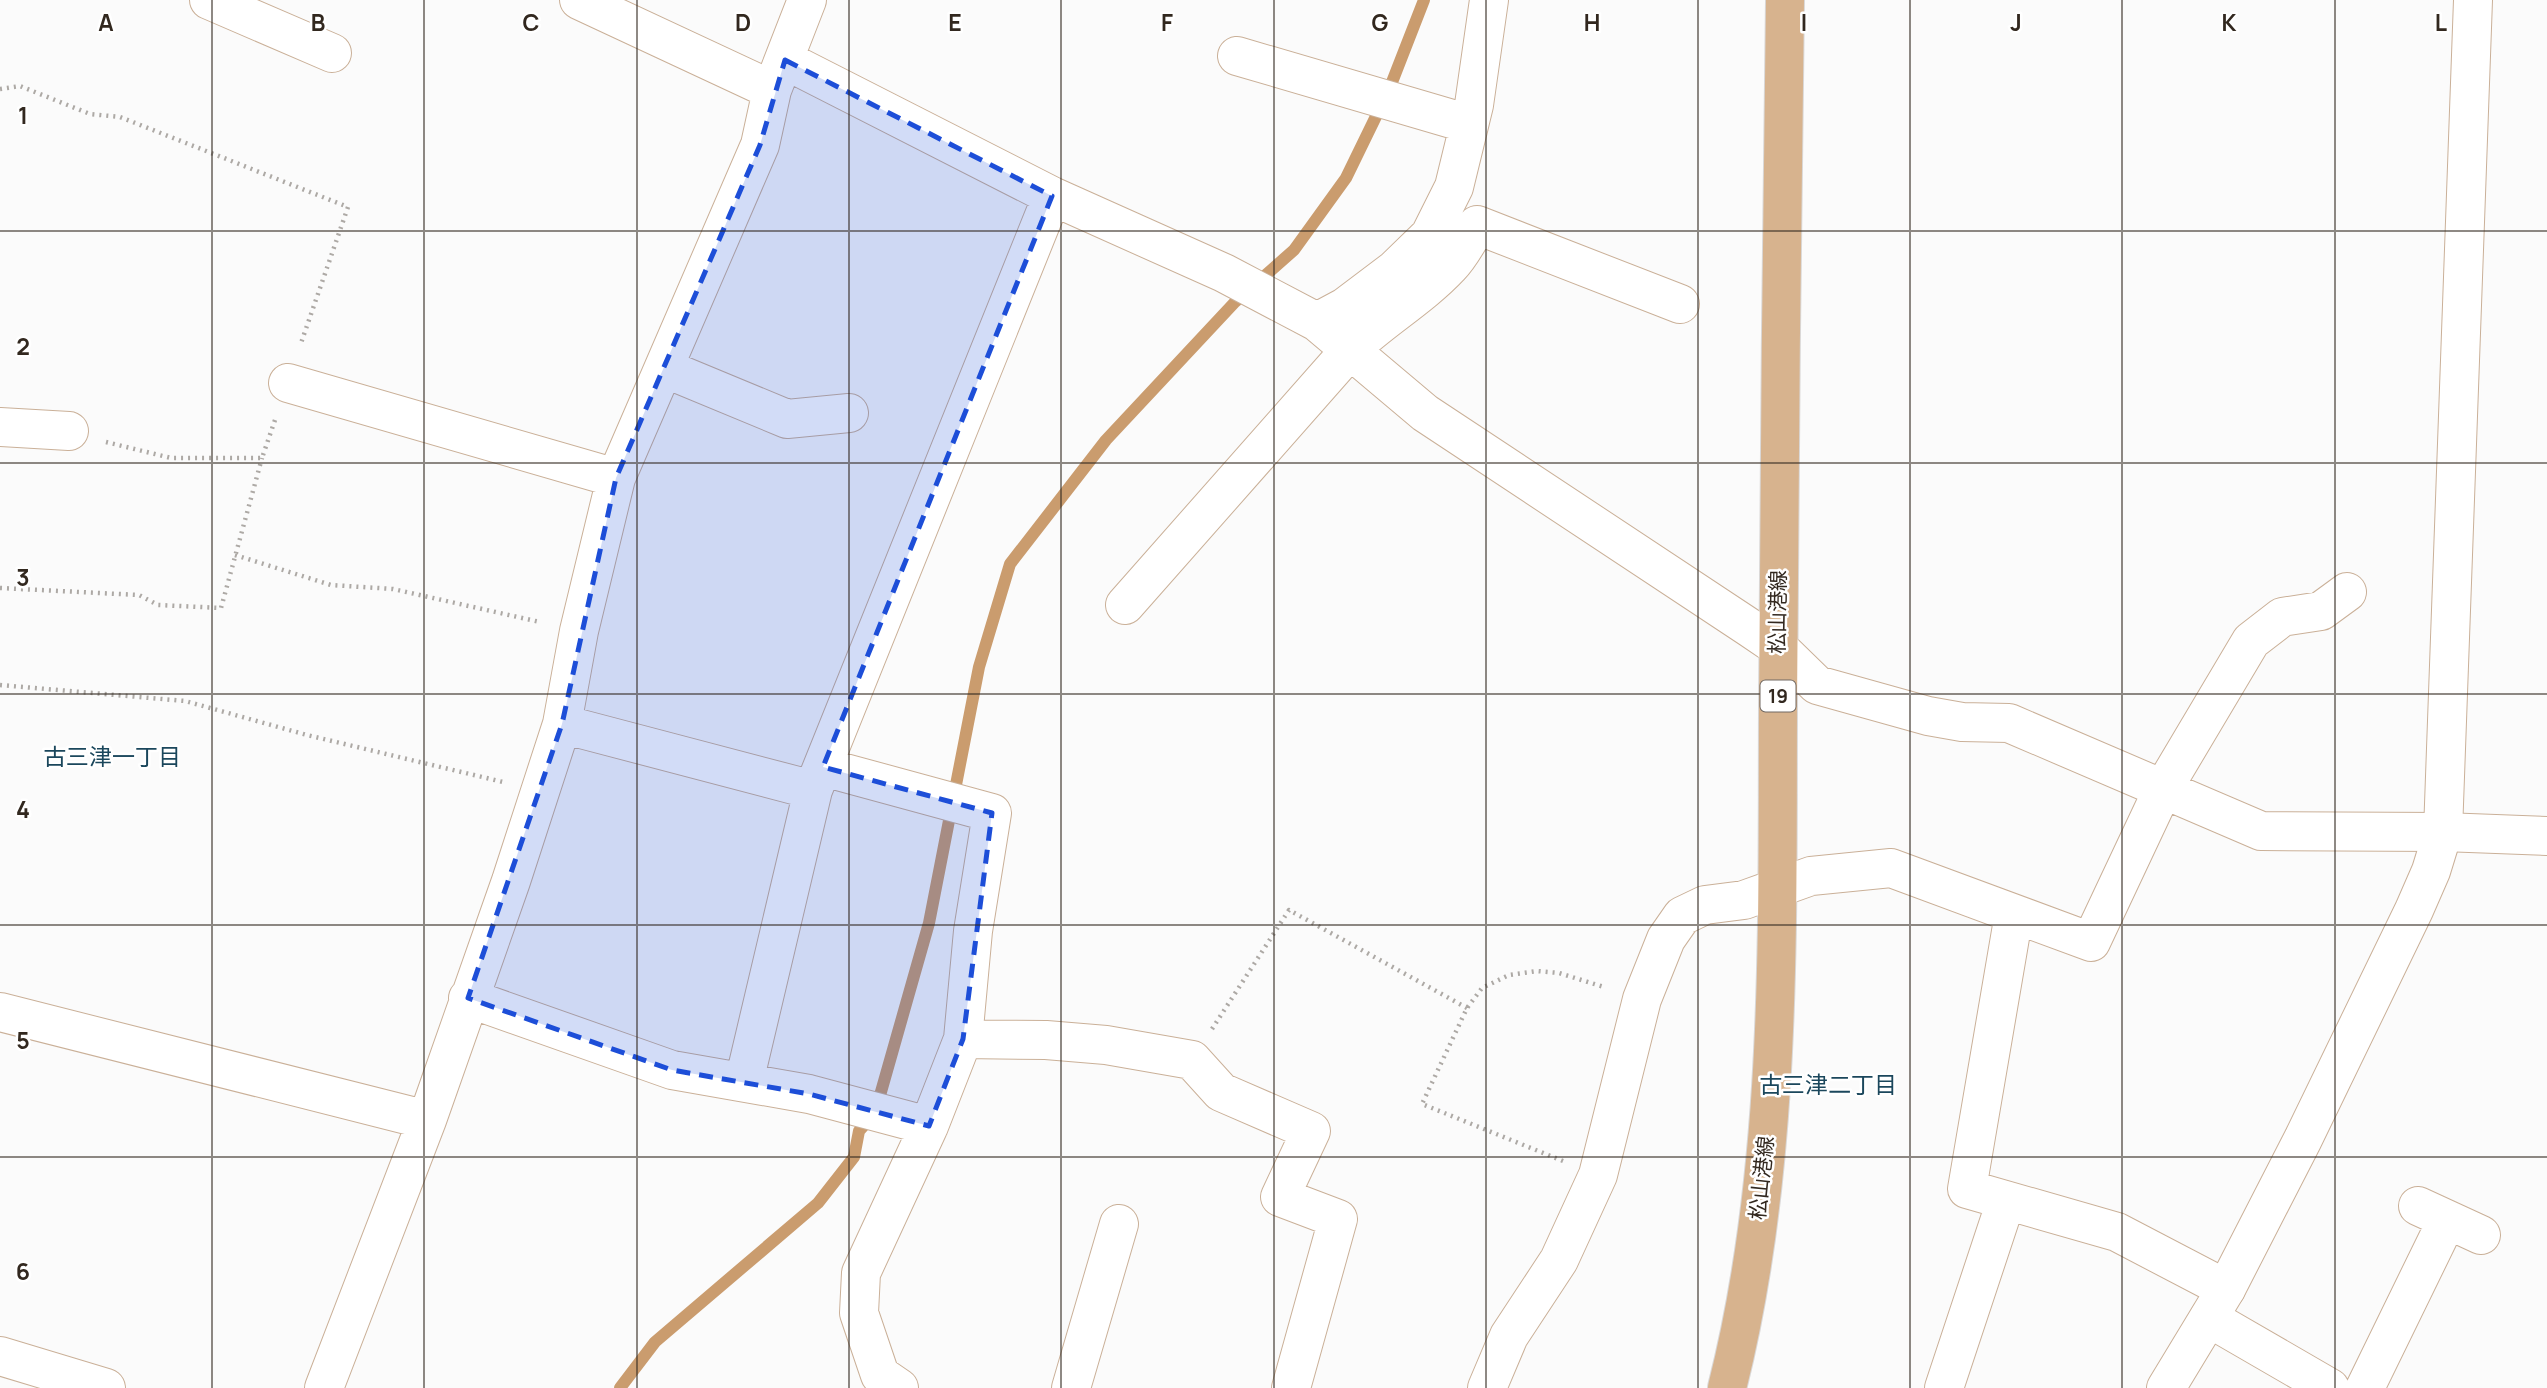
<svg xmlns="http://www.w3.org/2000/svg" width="2547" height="1388" viewBox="0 0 2547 1388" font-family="Manrope,'Noto Sans JP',sans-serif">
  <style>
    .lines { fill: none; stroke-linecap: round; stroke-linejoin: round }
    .stream { stroke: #ca9c6e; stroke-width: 12 }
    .minor-casing { stroke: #cab098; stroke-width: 40 }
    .tertiary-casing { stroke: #cab098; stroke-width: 40 }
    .primary-casing { stroke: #dad8d7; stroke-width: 40 }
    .path { stroke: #ada9a5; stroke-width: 4.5; stroke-dasharray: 2 5; stroke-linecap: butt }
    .minor { stroke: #fff; stroke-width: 38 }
    .tertiary { stroke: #fff; stroke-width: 38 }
    .primary { stroke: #d7b38e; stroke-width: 38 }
    .marked { fill: #1d4ed8; fill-opacity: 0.2; stroke: #1d4ed8; stroke-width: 5; stroke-dasharray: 14 9; stroke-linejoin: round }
    .grid { fill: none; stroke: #32281f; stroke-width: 2; stroke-opacity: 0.55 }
    .labels { text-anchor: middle; stroke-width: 5; stroke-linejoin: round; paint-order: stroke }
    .shield { fill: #fff; stroke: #706862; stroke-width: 2 }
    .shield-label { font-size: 19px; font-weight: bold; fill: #32281f }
    .street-label { font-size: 21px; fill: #32281f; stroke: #fff }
    .neighbourhood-label { font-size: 23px; fill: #1b475c; stroke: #fff }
    .grid-label { font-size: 23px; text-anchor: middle; font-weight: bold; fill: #32281f; stroke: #fff; stroke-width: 5; stroke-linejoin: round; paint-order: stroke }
  </style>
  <rect width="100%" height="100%" fill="#fbfbfb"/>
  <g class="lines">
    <path class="stream" d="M620,1388L655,1342L818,1203L854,1157L859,1131L875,1113L929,923L979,667L1010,564L1106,440L1235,302L1294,250L1346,178L1383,102L1381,98L1387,95L1424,0"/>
    <g class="minor-casing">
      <path id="minor" d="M209,0L332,53
        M579,0L772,90
        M1237,56L1469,124
        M785,60L1052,196L1224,273L1317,322L1425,413L1750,628L1778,647L1817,685L1928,716L1962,722L2009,723L2261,831L2443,832L2547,836
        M1317,322L1345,307L1394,270L1430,235L1454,187L1474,105L1489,0
        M664,368L787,419L849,413
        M288,383L616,478
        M0,427L69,431
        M1125,605L1350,350C1381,320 1420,298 1450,266C1461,255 1469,239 1477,225L1680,304
        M562,724L813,790
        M823,767L992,813L973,931L963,1039L929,1126L861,1273L859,1313L880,1375L899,1388
        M2014,914L1967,1189L2117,1232L2226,1289
        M468,998L672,1070L809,1094L929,1126
        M0,1012L427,1120
        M963,1039L1046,1040L1106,1045L1192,1060L1221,1092L1311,1131L1280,1197L1338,1219L1291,1388
        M744,1082L813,790L1052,196
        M2418,1206L2481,1235
        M2209,1318L2330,1388
        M0,1356L106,1388
        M324,1388L427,1120L511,881L562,724L579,631L616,478L760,145L772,90L807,0
        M1071,1388L1119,1224
        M1487,1388L1509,1336L1559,1260L1598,1175L1642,999L1666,939L1682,916L1705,905L1744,900L1811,876L1891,868L2091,942L2163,789L2251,641L2282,617L2321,611L2347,592
        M1944,1388L2006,1201
        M2365,1388L2447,1220"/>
    </g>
    <g class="tertiary-casing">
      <path id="tertiary" d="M2166,1388L2226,1289L2303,1139L2414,910L2431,871L2443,832L2473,0"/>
    </g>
    <g class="primary-casing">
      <path id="primary" d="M1727,1388C1783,1168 1777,932 1778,706C1779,471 1782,235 1785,0"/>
    </g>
    <path class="path" d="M0,89L20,86L90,114L120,117L348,207L300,346
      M106,442L171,458H262L275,420
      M235,555L331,585L393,589L540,622
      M0,588L139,595L158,605L221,608L262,458
      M0,685L185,701L307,735L503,782
      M1212,1029L1289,910L1467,1008
      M1563,1161L1422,1104L1467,1008L1482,988L1509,975L1537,971L1559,973L1604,987"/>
    <use href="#minor" class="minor"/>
    <use href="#tertiary" class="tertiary"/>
    <use href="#primary" class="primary"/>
  </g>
  <path class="marked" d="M785,60L1052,196L823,767L992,813L963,1039L929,1126L809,1094L672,1070L468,998L562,724L616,478L760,145Z"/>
  <path class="grid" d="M212,0V1388M424,0V1388M637,0V1388M849,0V1388M1061,0V1388M1274,0V1388M1486,0V1388M1698,0V1388M1910,0V1388M2122,0V1388M2335,0V1388M0,231H2547M0,463H2547M0,694H2547M0,925H2547M0,1157H2547"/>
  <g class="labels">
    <rect class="shield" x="1760.5" y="680.5" width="35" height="31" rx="5"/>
    <g class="shield-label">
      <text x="1778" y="703">19</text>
    </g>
    <g class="street-label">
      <text transform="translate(1778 612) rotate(-89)" y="7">松山港線</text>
      <text transform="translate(1762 1178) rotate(-84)" y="7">松山港線</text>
    </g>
    <g class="neighbourhood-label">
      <text x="112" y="765">古三津一丁目</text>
      <text x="1828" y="1093">古三津二丁目</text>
    </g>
  </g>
  <g class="grid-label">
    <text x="106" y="31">A</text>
    <text x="318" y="31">B</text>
    <text x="531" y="31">C</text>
    <text x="743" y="31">D</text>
    <text x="955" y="31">E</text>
    <text x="1167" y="31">F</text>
    <text x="1380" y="31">G</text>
    <text x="1592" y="31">H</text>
    <text x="1804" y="31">I</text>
    <text x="2016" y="31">J</text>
    <text x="2229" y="31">K</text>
    <text x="2441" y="31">L</text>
    <text x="23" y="124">1</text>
    <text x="23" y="355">2</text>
    <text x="23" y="586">3</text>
    <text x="23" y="818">4</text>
    <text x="23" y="1049">5</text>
    <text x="23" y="1280">6</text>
  </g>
</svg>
